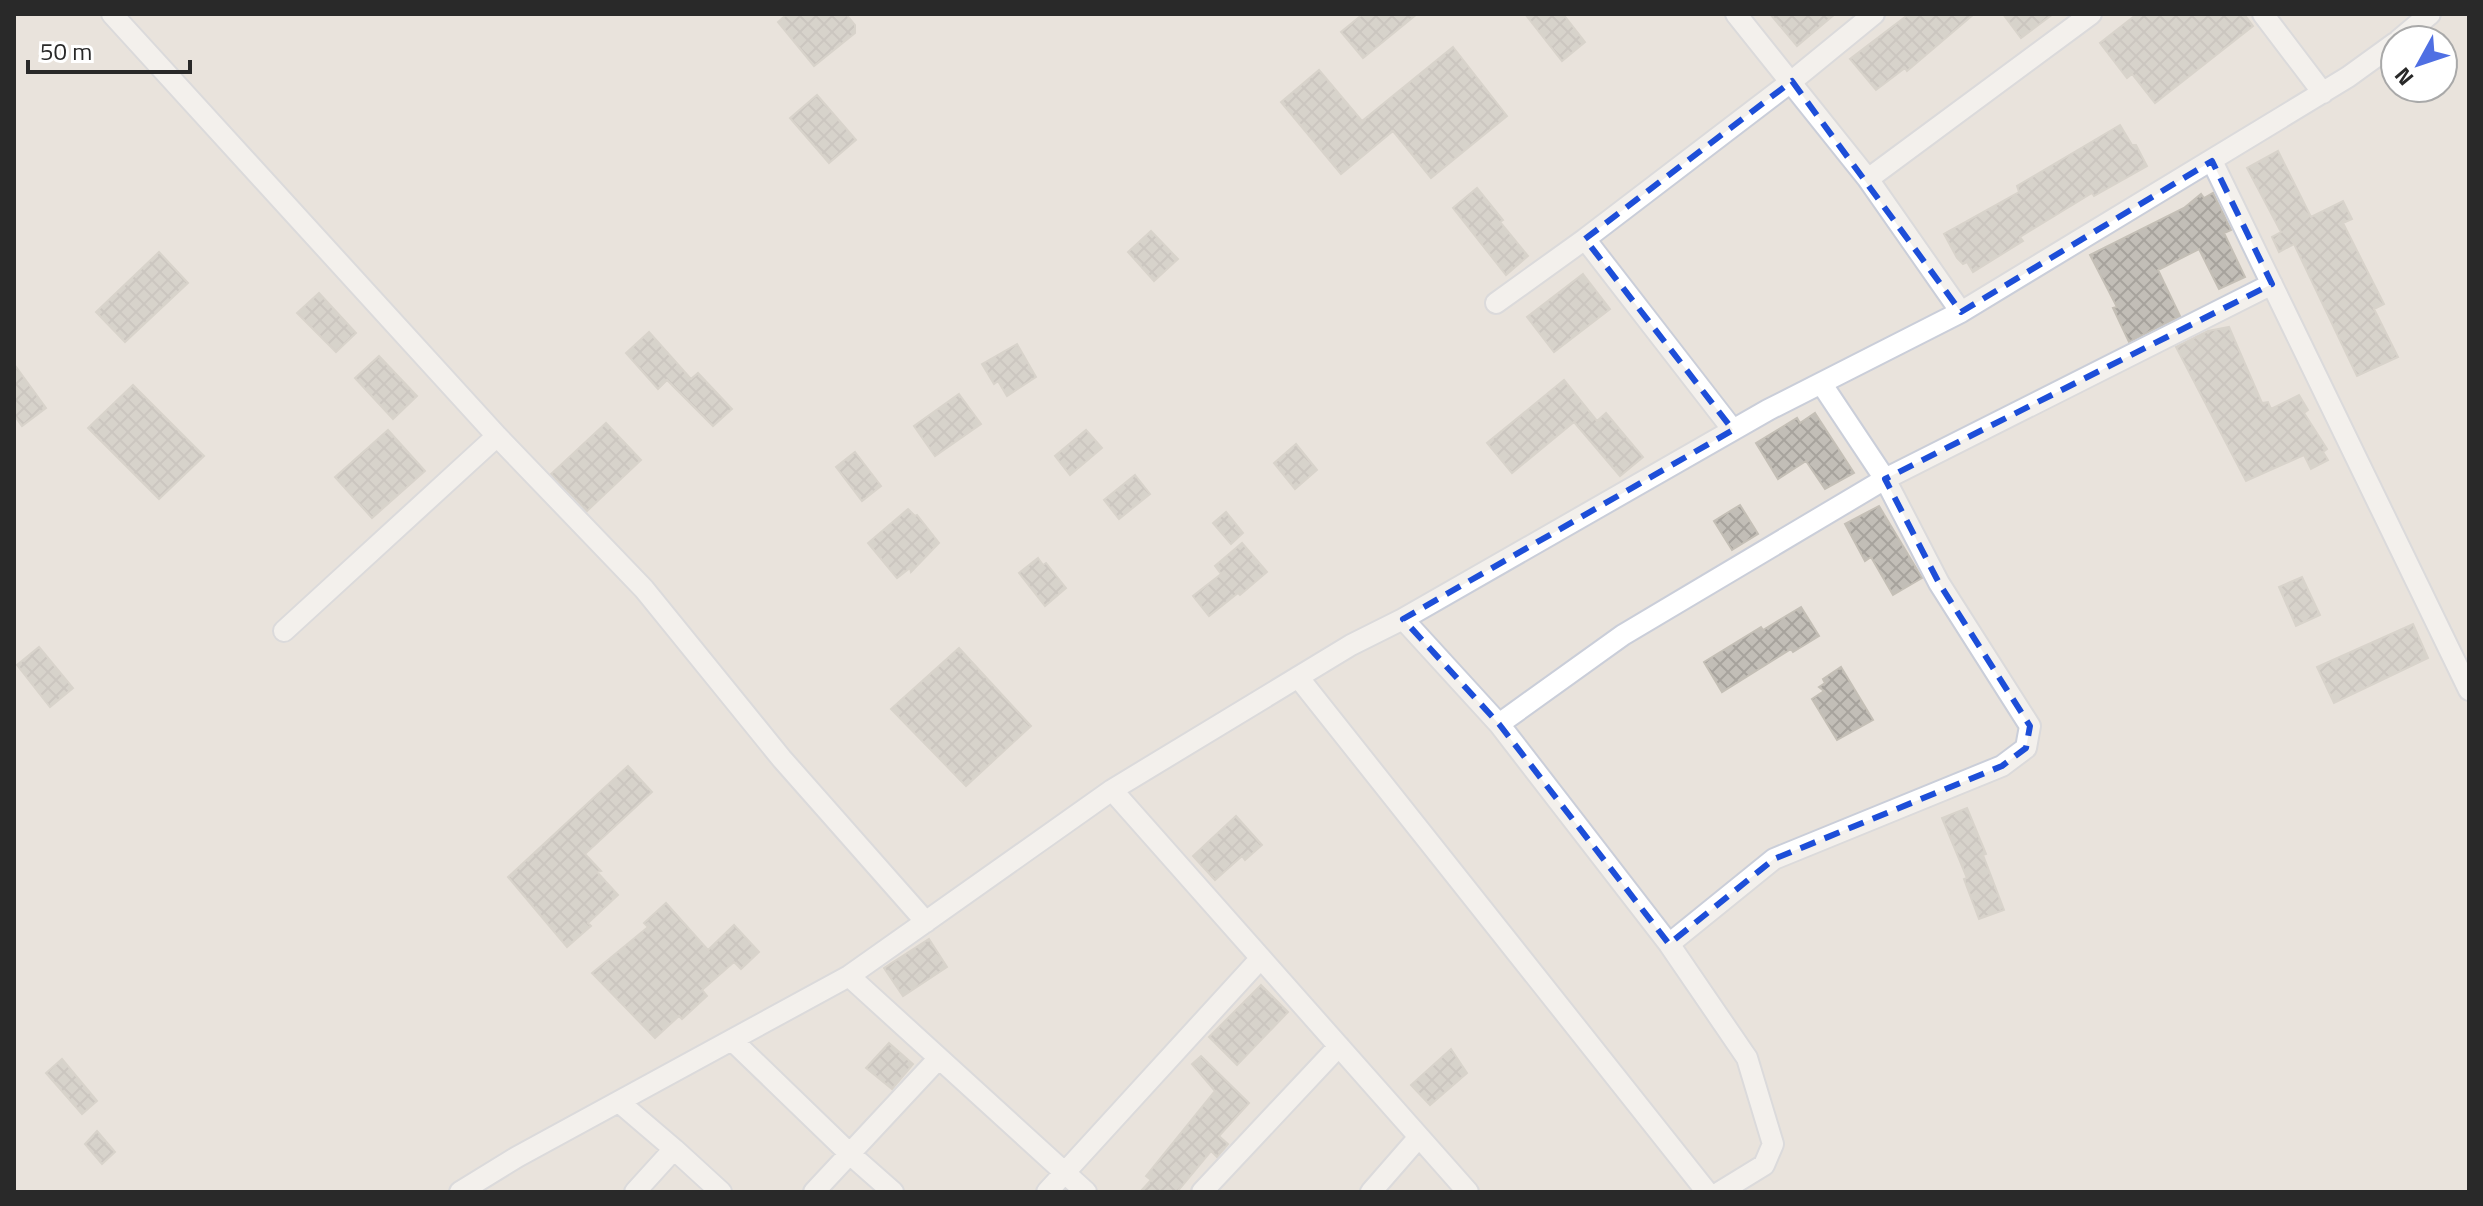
<svg xmlns="http://www.w3.org/2000/svg" width="2483" height="1206" viewBox="0 0 2483 1206" font-family="'Titillium Web',sans-serif">
  <style>
    .building { fill: url(#building-cross-hatch); stroke: #c4bfb6; stroke-width: 2 }
    .lines { fill: none; stroke-linecap: round; stroke-linejoin: round }
    .minor-casing { stroke: #caced9; stroke-width: 24 }
    .minor { stroke: #fff; stroke-width: 20 }
    .marked { fill: none; stroke: #1d4ed8; stroke-width: 6; stroke-dasharray: 16 10; stroke-linejoin: round }
  </style>
  <defs>
    <pattern id="building-cross-hatch" width="8" height="8" patternUnits="userSpaceOnUse" patternTransform="scale(2)"><rect width="8" height="8" fill="#c2beb7"/><path d="M0 0l8 8M0 8l8-8" fill="none" stroke="#a7a39d"/></pattern>
  </defs>
  <rect width="100%" height="100%" fill="#e9e3dc"/>
  <path class="building" d="M787,14H846L855,25V33L814,66L778,22Z
    M1363,14H1417L1363,58L1341,32Z
    M1525,14H1563L1585,42L1562,61Z
    M1770,14H1835L1797,46Z
    M1909,14H1974L1907,71L1905,68L1876,90L1850,59Z
    M2003,14H2053L2021,38Z
    M2137,14H2244L2253,26L2155,103L2132,74L2127,78L2100,43Z
    M1453,47L1507,116L1431,178L1393,131L1341,174L1281,102L1319,70L1362,121Z
    M817,95L856,140L829,163L790,118Z
    M2120,125L2132,145H2136L2147,166L2094,196L2092,193L2020,237L2023,241L1973,272L1967,262L1963,264L1957,258L1944,234L2019,192L2017,186Z
    M2278,151L2311,217L2343,201L2352,219L2343,223L2384,304L2374,309L2398,357L2357,376L2294,244L2279,252L2272,237L2281,232L2247,168Z
    M1477,188L1503,220L1500,222L1528,256L1506,275L1453,208Z
    M2213,193L2231,230L2224,233L2245,277L2219,289L2199,249L2158,270L2180,316L2129,342L2113,308L2117,307L2090,255L2184,208L2201,194L2204,198Z
    M1151,231L1178,259L1154,281L1128,252Z
    M159,252L188,283L125,342L96,312Z
    M1583,274L1610,309L1554,352L1527,317Z
    M319,293L356,333L336,352L297,313Z
    M2229,327L2262,403L2268,402L2271,409L2299,395L2308,410L2304,413L2327,449L2323,452L2328,460L2311,469L2304,455L2246,481L2176,347L2208,331Z
    M649,332L691,379L698,373L732,409L713,426L667,380L658,389L626,353Z
    M1017,344L1036,377L1007,396L998,381L994,384L982,364Z
    M379,356L417,396L393,419L355,378Z
    M14,364L46,408L22,426L14,415Z
    M1564,380L1597,421L1606,413L1643,457L1620,476L1574,422L1512,473L1487,443Z
    M133,385L204,456L159,499L88,428Z
    M959,394L981,424L935,456L914,426Z
    M1815,413L1854,473L1825,489L1806,461L1778,479L1756,443L1797,418L1800,423Z
    M606,423L641,460L587,511L551,474Z
    M388,430L425,471L372,518L335,477Z
    M1086,430L1102,448L1070,475L1055,456Z
    M1296,444L1317,470L1295,489L1274,463Z
    M855,452L881,486L862,501L836,467Z
    M1135,475L1150,494L1119,519L1104,500Z
    M1740,505L1758,534L1732,550L1714,521Z
    M1879,506L1922,578L1893,595L1871,557L1865,561L1845,524Z
    M908,509L915,516L917,515L939,543L911,572L910,568L897,578L868,543Z
    M1226,512L1243,533L1231,544L1213,523Z
    M1242,543L1267,572L1240,595L1238,593L1209,616L1193,596L1221,574L1215,566Z
    M1038,558L1043,565L1046,563L1066,588L1045,606L1019,573Z
    M2302,577L2320,615L2296,626L2279,587Z
    M1801,607L1819,636L1793,652L1791,649L1722,692L1704,662L1761,627L1763,630Z
    M2413,624L2428,658L2334,703L2317,667Z
    M39,647L73,688L50,707L17,665Z
    M959,648L1031,726L966,786L891,709Z
    M1841,667L1873,720L1837,740L1812,699L1824,691L1819,687L1825,683L1823,679Z
    M628,766L652,792L585,854L601,871L597,872L618,895L588,923L591,926L567,947L508,877Z
    M1967,808L1986,854L1983,855L2004,910L1979,919L1964,879L1967,878L1942,818Z
    M1236,816L1262,845L1245,860L1242,856L1215,880L1193,856Z
    M666,903L708,950L734,925L759,952L741,969L734,962L702,990L707,996L682,1019L679,1016L655,1038L592,973L648,927L644,923Z
    M929,939L947,967L903,996L884,968Z
    M1261,985L1288,1012L1237,1065L1209,1037Z
    M889,1043L913,1064L892,1089L866,1068Z
    M1451,1049L1467,1073L1430,1105L1411,1085Z
    M1201,1056L1249,1103L1219,1136L1228,1144L1217,1157L1211,1151L1177,1192H1140L1151,1180L1146,1176L1215,1091L1192,1064Z
    M62,1059L97,1101L82,1114L46,1073Z
    M97,1131L115,1152L102,1164L85,1144Z"/>
  <g class="lines">
    <g class="minor-casing">
      <path id="minor" d="M112,14L497,436L644,589L782,759L926,922
        M1736,14L1868,179L1961,312
        M2263,14L2323,93
        M2399,40L2430,14
        M2212,161L2469,690
        M1868,179L2091,14
        M1496,303L1585,239
        M1733,430L1585,239L1792,81L1874,14
        M1403,619L1499,724L1669,944L1747,1058L1773,1144L1764,1165L1720,1192
        M284,631L497,436
        M1298,677L1707,1192
        M1499,724L1623,635L1885,479L2272,284
        M1112,790L1351,645L1403,619L1768,410L1961,312L2348,77L2395,43
        M1669,944L1774,859L2002,766L2026,748L2030,726L1939,583L1885,479L1821,383
        M849,976L1086,1192
        M733,1041L851,1155L893,1192
        M619,1102L674,1149L635,1192
        M674,1149L721,1192
        M460,1192L517,1157L849,976L1112,790L1468,1192
        M814,1192L939,1058
        M1047,1192L1261,958
        M1202,1192L1339,1046
        M1371,1192L1419,1137"/>
    </g>
    <use href="#minor" class="minor"/>
  </g>
  <path d="M0 0H2483V1206H0ZM1792,81L1961,312L2212,161L2272,284L1885,479L1939,583L2030,726L2026,748L2002,766L1774,859L1669,944L1499,724L1403,619L1733,430L1585,239Z" fill="#e9e3dc" fill-opacity=".55" fill-rule="evenodd"/>
  <path class="marked" d="M1792,81L1961,312L2212,161L2272,284L1885,479L1939,583L2030,726L2026,748L2002,766L1774,859L1669,944L1499,724L1403,619L1733,430L1585,239Z"/>
  <rect width="2483" height="1206" fill="none" stroke="#292929" stroke-width="32"/>
  <g transform="translate(2419 64) rotate(230)"><circle r="38" fill="#ffffff" stroke="#a9a9a9" stroke-width="2"/>
  <path d="M0-6L14 30L0 20L-14 30Z" fill="#4f6fe3"/>
  <text y="-12" font-size="22" font-weight="bold" text-anchor="middle" fill="#292929">N</text>
  </g>
  <path d="M28 60v12h162v-12" fill="none" stroke="#292929" stroke-width="4"/>
  <text x="40" y="60" font-size="24" fill="#292929" stroke="#ffffff" stroke-width="6" paint-order="stroke">50 m</text>
</svg>
